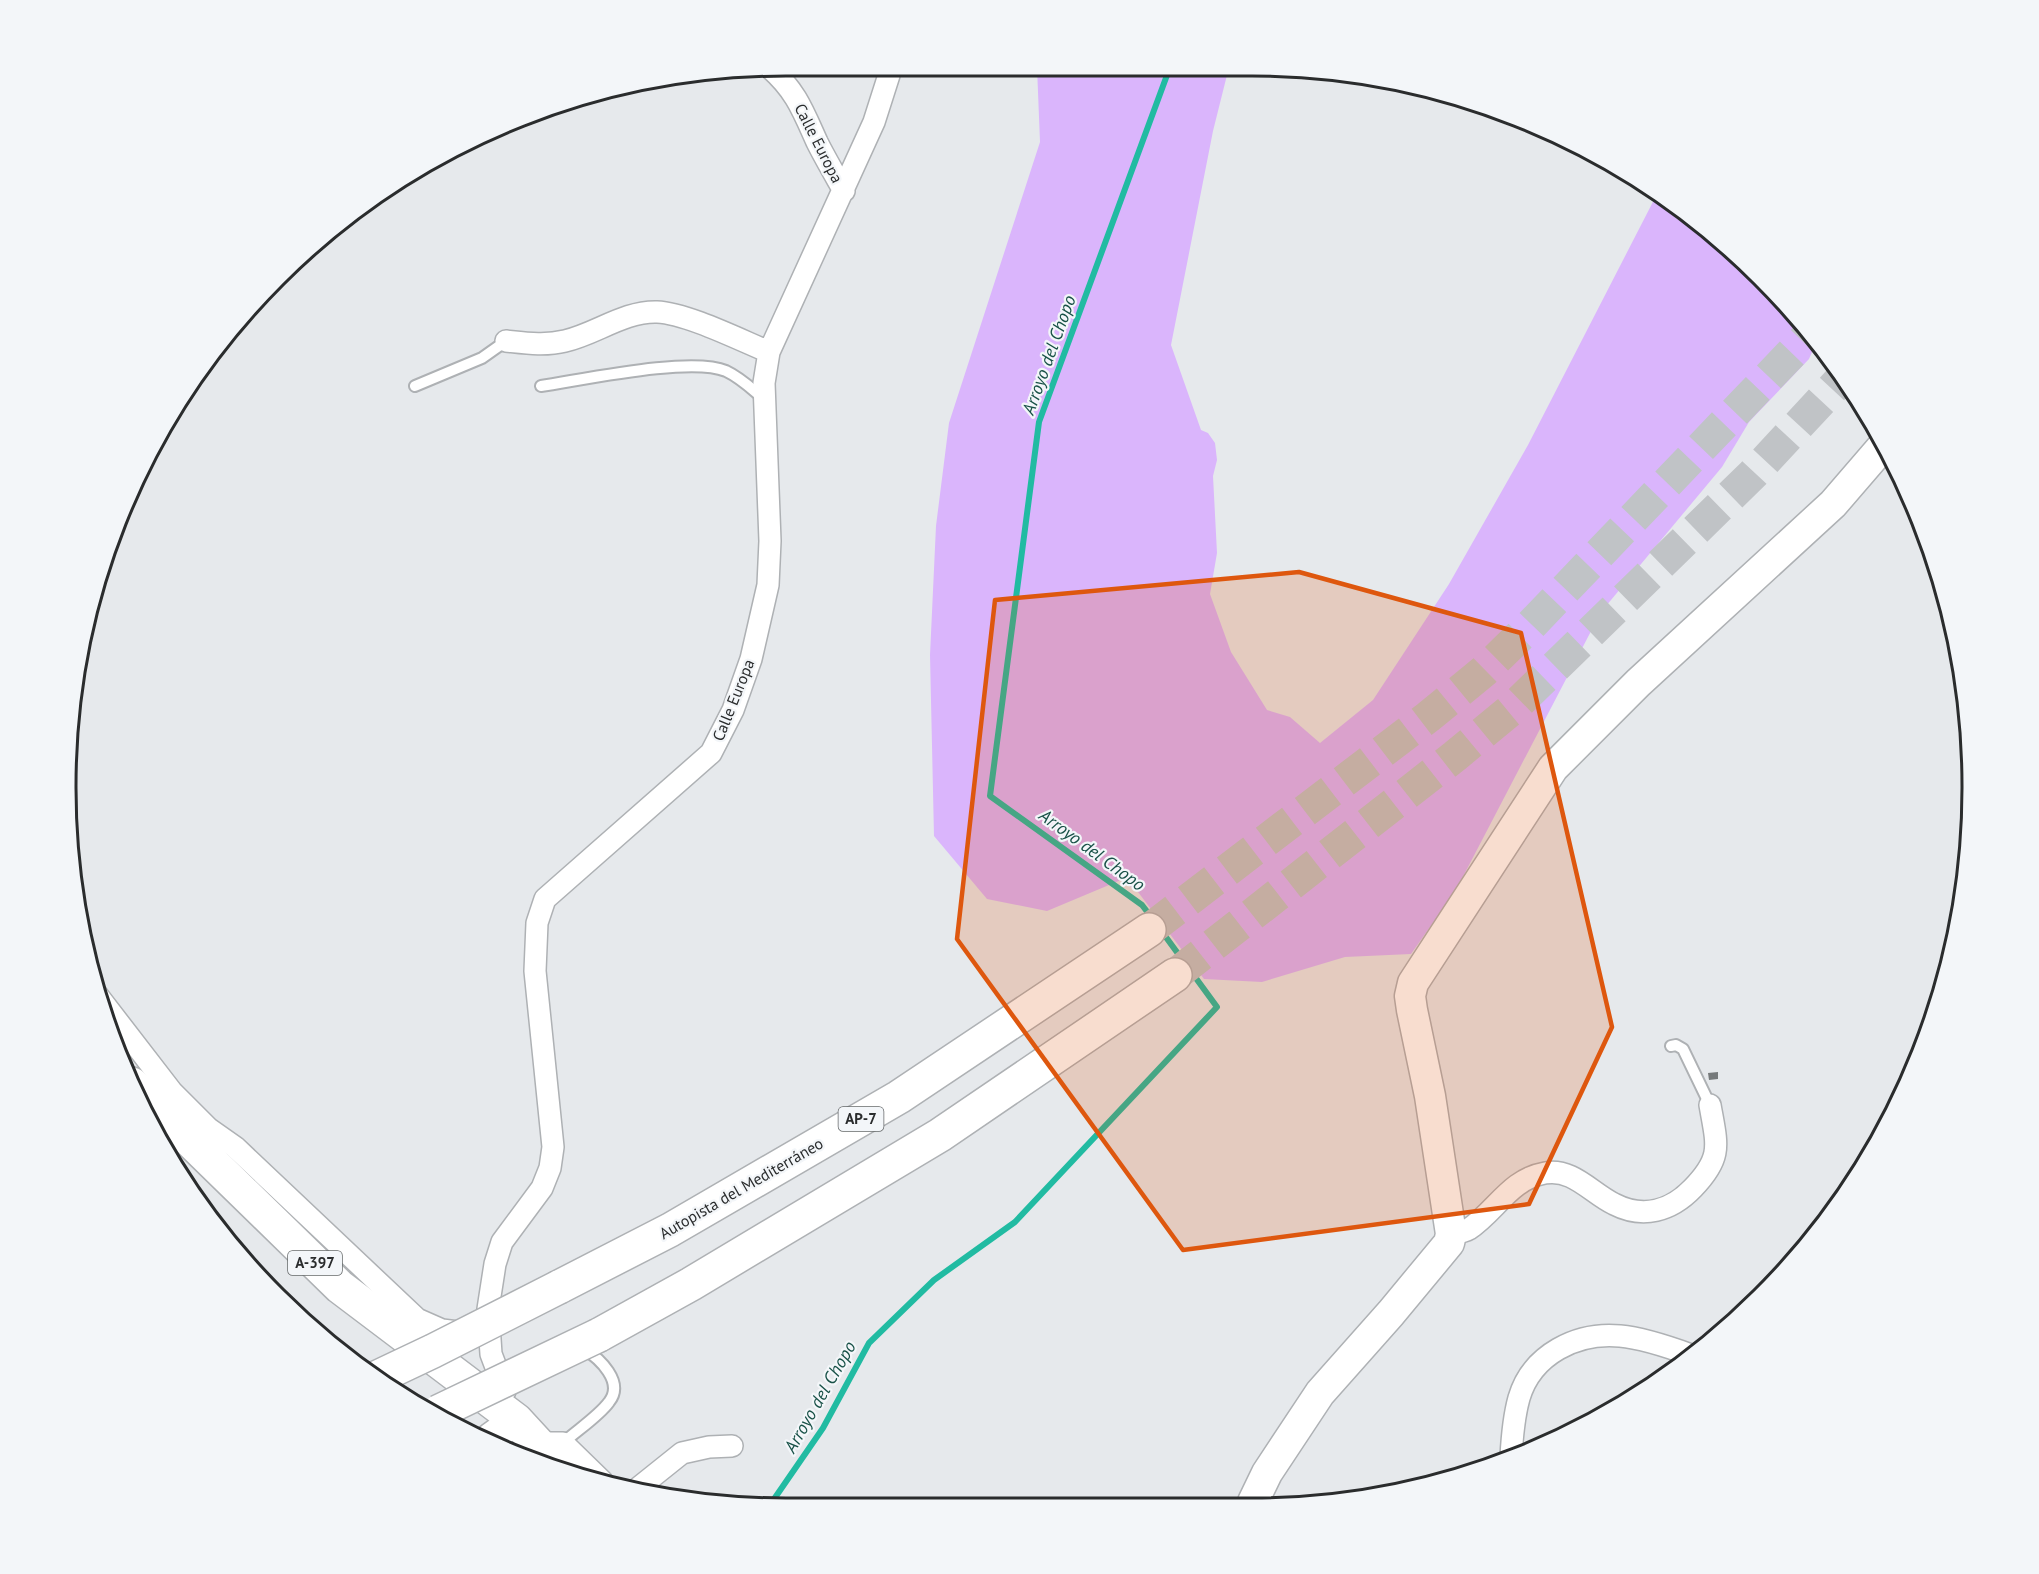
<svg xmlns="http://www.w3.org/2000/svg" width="2039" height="1574" viewBox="0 0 2039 1574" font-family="'PT Sans',sans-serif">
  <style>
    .green { fill: #dab5fc }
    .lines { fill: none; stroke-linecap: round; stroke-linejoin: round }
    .stream { stroke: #21bba2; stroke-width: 6 }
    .building { fill: #767a7b }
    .highway-tunnel { stroke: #c0c3c6; stroke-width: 33; stroke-dasharray: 33 16; stroke-linecap: butt }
    .lane-casing { stroke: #aeb1b4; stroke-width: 14 }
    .street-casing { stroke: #aeb1b4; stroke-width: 24 }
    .secondary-casing { stroke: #aeb1b4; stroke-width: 33 }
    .primary-casing { stroke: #aeb1b4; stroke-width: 36 }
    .highway-casing { stroke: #aeb1b4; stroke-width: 36 }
    .lane { stroke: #fff; stroke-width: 10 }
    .street { stroke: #fff; stroke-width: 21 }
    .secondary { stroke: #fff; stroke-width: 30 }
    .primary { stroke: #fff; stroke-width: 33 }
    .highway { stroke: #fff; stroke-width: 33 }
    .highway-bridge-casing { stroke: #aeb1b4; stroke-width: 36; stroke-linecap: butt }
    .highway-bridge { stroke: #fff; stroke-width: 33 }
    .marked { fill: #de570e; fill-opacity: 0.2; stroke: #de570e; stroke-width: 4.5; stroke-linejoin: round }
    .labels { text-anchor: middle; stroke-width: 4.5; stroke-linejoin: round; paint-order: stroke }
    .shield { fill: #f3f6f9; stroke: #66696a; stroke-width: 1.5 }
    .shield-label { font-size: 15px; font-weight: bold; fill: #2a2c2d }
    .street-label { font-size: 16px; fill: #2a2c2d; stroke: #f3f6f9 }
    .water-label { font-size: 18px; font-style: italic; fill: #185147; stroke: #f3f6f9 }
    .rim { fill: none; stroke: #2a2c2d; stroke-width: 3 }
  </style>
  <rect width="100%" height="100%" fill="#e6e9ec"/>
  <path class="green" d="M1037,67H1229L1213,131L1171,345L1201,430L1208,433L1215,443L1217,460L1213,476L1217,553L1210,594L1231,652L1267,710L1290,717L1320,743L1373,700L1449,584L1528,445L1657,194L1691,215L1762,277L1816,343L1809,359L1749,422L1722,467L1601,612L1456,890L1411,954L1345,957L1262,982L1204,979L1138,892L1121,880L1047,911L987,899L934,836L930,655L936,526L949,423L1040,142Z"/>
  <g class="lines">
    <path class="stream" d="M1152,918L1142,905L990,796L1039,422L1170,67
      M772,1502L823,1428L869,1343L934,1280L1015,1222L1217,1007L1160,929"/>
  </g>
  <path class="building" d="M1718,1072V1079L1709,1080L1708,1073Z"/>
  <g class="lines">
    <path class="highway-tunnel" d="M1149,930L1428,717L1484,671L1531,625L1809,335
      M1175,975L1455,756L1513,708L1753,474L1843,377"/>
    <g class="lane-casing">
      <path id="lane" d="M415,386L482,358L506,341
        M541,386C582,380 691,356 726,371C741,378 752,389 764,399
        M1671,1046L1676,1045L1683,1049L1710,1105
        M563,1443C576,1431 599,1416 609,1402C625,1382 599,1358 584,1349"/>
    </g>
    <g class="street-casing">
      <path id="street" d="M770,68C796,91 803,111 817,142C825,158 835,175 844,191
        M506,341C525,343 545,346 565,341C596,334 624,311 657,312C686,313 740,340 769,352
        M98,996L172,1092L208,1128L235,1147L417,1319L442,1330L466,1333
        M1451,1234C1457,1233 1464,1232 1469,1229C1496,1211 1510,1179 1545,1173C1573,1168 1591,1193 1614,1204C1643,1219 1671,1211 1693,1188C1723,1157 1717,1145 1710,1105
        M505,1391L491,1354L488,1309L495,1264L502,1242L542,1188L550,1168L553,1147L535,971L537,923L545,899L711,753L733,710L751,659L768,585L770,541L764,383L769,352L874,122L889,75L890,66
        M537,1443H563L602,1481
        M1511,1457C1512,1438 1514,1416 1519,1398C1532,1354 1577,1332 1620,1336C1643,1338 1669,1347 1691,1355
        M637,1489L682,1453L709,1447L732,1446"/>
    </g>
    <g class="secondary-casing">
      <path id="secondary" d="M491,1438L516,1420
        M1253,1502L1267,1473L1320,1393L1391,1313L1449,1243L1451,1234L1430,1096L1412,1010L1410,996L1413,983L1553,768L1638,683L1833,504L1883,446"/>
    </g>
    <g class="primary-casing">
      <path id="primary" d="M132,1084L340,1287L516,1420L563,1471"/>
    </g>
    <g class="highway-casing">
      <path id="highway" d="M559,1287L670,1230L899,1097L1149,930
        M599,1335L691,1284L940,1135L1175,975"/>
    </g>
    <use href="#lane" class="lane"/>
    <use href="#street" class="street"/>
    <use href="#secondary" class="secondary"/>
    <use href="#primary" class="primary"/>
    <use href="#highway" class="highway"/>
    <g class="highway-bridge-casing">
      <path id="highway-bridge" d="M376,1378L433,1351L559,1287
        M438,1412L599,1335"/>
    </g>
    <use href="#highway-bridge" class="highway-bridge"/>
  </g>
  <path class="marked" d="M1299,572L1521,633L1612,1027L1529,1204L1183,1250L957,939L995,600Z"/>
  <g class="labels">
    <g class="shield">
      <rect x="838.5" y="1107" width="45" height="24" rx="4.5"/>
      <rect x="288" y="1251" width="54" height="24" rx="4.5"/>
    </g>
    <g class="shield-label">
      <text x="861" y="1124">AP-7</text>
      <text x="315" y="1268">A-397</text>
    </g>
    <g class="street-label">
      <text transform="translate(819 143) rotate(63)" y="6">Calle Europa</text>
      <text transform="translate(733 700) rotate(-68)" y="6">Calle Europa</text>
      <text transform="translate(741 1188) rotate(-30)" y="6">Autopista del Mediterráneo</text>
    </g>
    <g class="water-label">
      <text transform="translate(1049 355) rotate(-70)" y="6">Arroyo del Chopo</text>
      <text transform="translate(1092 850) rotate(36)" y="6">Arroyo del Chopo</text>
      <text transform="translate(820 1397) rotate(-60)" y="6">Arroyo del Chopo</text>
    </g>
  </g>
  <path d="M0 0H2039V1574H0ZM786 76H1252A710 710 0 0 1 1962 786V788A710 710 0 0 1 1252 1498H786A710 710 0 0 1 76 788V786A710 710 0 0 1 786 76Z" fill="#f3f6f9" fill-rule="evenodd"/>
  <path class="rim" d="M786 76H1252A710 710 0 0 1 1962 786V788A710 710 0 0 1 1252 1498H786A710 710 0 0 1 76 788V786A710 710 0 0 1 786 76Z"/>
</svg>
